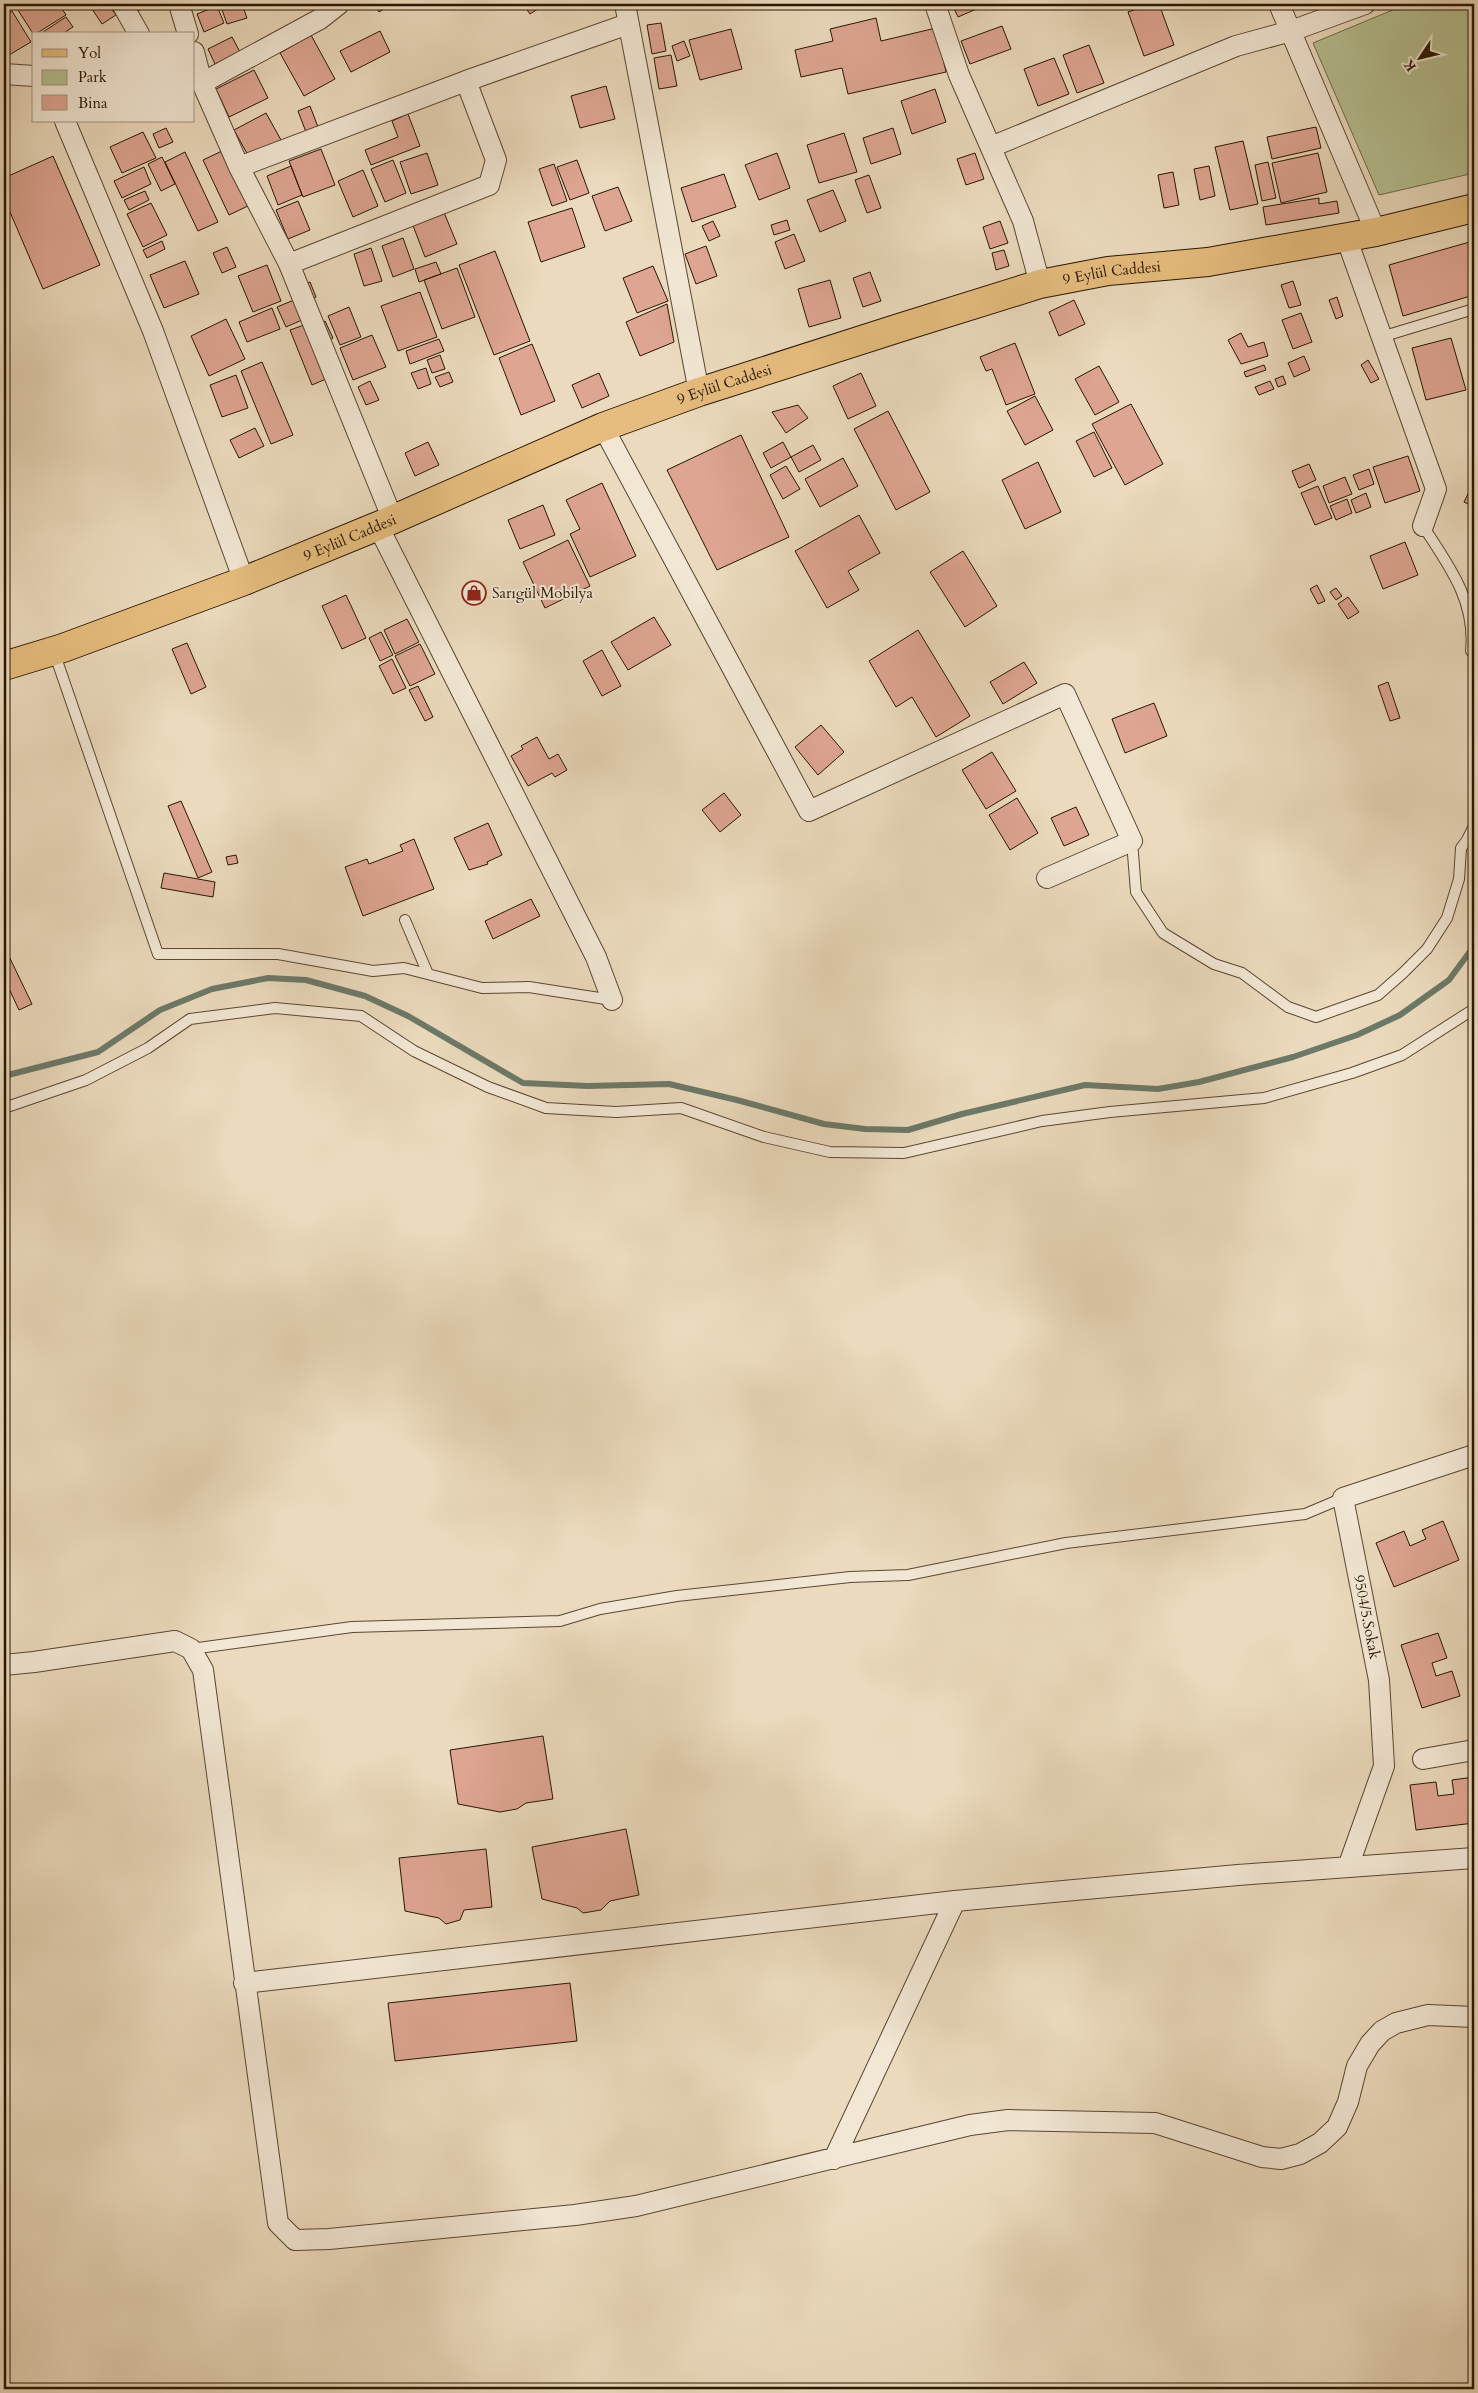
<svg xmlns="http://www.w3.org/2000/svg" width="1478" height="2393" viewBox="0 0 1478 2393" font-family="Cardo,serif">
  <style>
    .green { fill: #b6c092; stroke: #6f6b4a }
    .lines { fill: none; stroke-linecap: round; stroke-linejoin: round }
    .stream { stroke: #6c7968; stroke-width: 6 }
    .building { fill: #dea592; stroke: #281603 }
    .lane-casing { stroke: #594732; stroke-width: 12 }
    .street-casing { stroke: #594732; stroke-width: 22 }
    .primary-casing { stroke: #281603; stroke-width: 30 }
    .lane { stroke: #f2e7d4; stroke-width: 10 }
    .street { stroke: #f2e7d4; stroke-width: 20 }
    .primary { stroke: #e6bd7e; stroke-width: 28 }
    .labels { text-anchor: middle; stroke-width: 4; stroke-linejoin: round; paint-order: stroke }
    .street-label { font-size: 15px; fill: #281603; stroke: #f2e7d4 }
    .poi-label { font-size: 15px; fill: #281603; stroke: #f2e7d4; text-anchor: start }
  </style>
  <rect width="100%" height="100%" fill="#ebdabd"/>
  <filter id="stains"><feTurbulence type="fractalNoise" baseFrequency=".004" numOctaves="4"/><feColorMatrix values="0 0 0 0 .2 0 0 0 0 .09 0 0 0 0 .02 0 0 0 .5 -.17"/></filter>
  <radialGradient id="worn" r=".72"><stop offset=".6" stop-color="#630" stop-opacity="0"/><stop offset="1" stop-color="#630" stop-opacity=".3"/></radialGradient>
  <path class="green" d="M1407,4H1474V173L1379,195L1313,43Z"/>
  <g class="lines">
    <path class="stream" d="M4,1076L98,1052L160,1010L212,989L268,978L306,980L365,996L408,1016L523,1083L588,1086L669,1084L737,1100L824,1124L865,1129L908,1130L962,1114L1085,1085L1158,1089L1199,1082L1293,1057L1357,1035L1400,1015L1449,980L1474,946"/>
  </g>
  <path class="building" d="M14,4H59L66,15L34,35Z
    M66,4H80L70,10Z
    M94,4H108L116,15L102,24L90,6Z
    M130,4H145L146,6L135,13Z
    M220,4H242L247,18L227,24Z
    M374,4H392L379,12Z
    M523,4H543L544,5L530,14Z
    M952,4H979L981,7L958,17Z
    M1151,4H1159L1174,45L1144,56L1128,12Z
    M217,6L224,23L204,32L197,14Z
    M12,11L31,42L4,58V16Z
    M66,17L73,27L62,34H40Z
    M876,18L881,41L936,28L946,72L848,94L842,68L801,77L795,50L833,41L830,29Z
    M661,23L666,51L652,54L647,25Z
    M1002,26L1011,49L970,64L961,41Z
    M731,29L742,69L700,80L689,40Z
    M380,31L390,52L351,72L340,51Z
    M311,35L335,79L304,96L280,53Z
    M232,37L240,52L215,64L208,49Z
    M684,41L690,56L677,61L672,46Z
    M1089,45L1104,83L1077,93L1063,55Z
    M671,55L677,86L659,89L654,58Z
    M1054,58L1069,94L1038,106L1024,69Z
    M254,70L268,98L229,117L216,89Z
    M606,86L615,119L580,128L571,96Z
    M935,89L946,122L912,134L901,101Z
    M310,106L318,127L306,132L298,111Z
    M266,113L281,140L249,157L234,130Z
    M408,114L420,146L371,165L365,150L398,137L392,121Z
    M1316,127L1321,148L1272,159L1267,137Z
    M166,128L173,142L159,148L153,134Z
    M893,128L901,154L871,164L863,138Z
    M143,132L156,158L122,173L110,147Z
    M844,133L857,172L819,183L807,145Z
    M1243,141L1258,204L1230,210L1215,147Z
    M321,149L335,185L303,197L289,161Z
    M224,150L250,205L229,215L203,160Z
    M185,152L218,222L198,231L165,162Z
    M427,153L438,185L411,194L400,162Z
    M777,153L790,188L759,200L745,165Z
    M975,153L984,179L966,185L957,159Z
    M1318,153L1327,192L1281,203L1272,163Z
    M53,156L100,265L43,289L4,198V178Z
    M162,157L175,184L161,191L148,164Z
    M393,160L406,193L385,202L371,169Z
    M577,160L589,193L570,200L557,167Z
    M1268,162L1276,198L1262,201L1255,165Z
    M554,164L567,201L552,206L539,169Z
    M291,166L302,195L278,205L267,176Z
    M1209,166L1215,196L1200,200L1194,169Z
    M144,167L151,184L122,198L114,181Z
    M363,170L378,206L353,217L338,181Z
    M1173,172L1179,205L1164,208L1158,175Z
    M724,174L736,207L692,222L681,188Z
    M869,175L881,208L867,213L855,180Z
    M618,187L632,221L605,231L592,196Z
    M833,190L846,221L820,232L807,200Z
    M145,191L149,200L129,210L124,200Z
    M1319,198V204L1337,201L1339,213L1266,225L1263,207Z
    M298,201L310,230L288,239L276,210Z
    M151,203L167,235L143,247L127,214Z
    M572,208L585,247L541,262L528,222Z
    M443,210L457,244L425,257L412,223Z
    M787,220L790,230L774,235L771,225Z
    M713,221L720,236L709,241L702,226Z
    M1000,221L1008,243L990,249L983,227Z
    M794,234L805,261L785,269L775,242Z
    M403,238L414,269L393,277L382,246Z
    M162,241L165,249L147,258L143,250Z
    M1473,241L1474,295L1403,316L1389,265Z
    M706,246L717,276L696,284L685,254Z
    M227,247L236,267L222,273L213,253Z
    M371,248L382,281L364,286L354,254Z
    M1004,250L1009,266L996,270L992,253Z
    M495,251L530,341L494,355L459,265Z
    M185,261L199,294L164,308L150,275Z
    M436,262L441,274L419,282L415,269Z
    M267,265L281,301L253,312L238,276Z
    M653,266L668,301L637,313L623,278Z
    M457,268L475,317L442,329L424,280Z
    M870,272L881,301L863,307L853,278Z
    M830,280L841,318L809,327L798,289Z
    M1293,281L1301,305L1289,308L1281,285Z
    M310,282L316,297L306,301L300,286Z
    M420,292L437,337L398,351L381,306Z
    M1337,297L1343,316L1336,319L1329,300Z
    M294,300L302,320L286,327L277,307Z
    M1074,300L1085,324L1059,336L1049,312Z
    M667,304L674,342L640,356L626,322Z
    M349,307L361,337L340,345L328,316Z
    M272,308L280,329L247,342L239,322Z
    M1301,313L1312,342L1293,349L1282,320Z
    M226,319L245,359L209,376L191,336Z
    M325,321L333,338L324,342L316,326Z
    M304,325L326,379L312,385L290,330Z
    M1241,333L1248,347L1264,342L1268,356L1241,364L1228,340Z
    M372,335L386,367L353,380L340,348Z
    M1451,338L1466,390L1426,400L1412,348Z
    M439,339L444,351L410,364L406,351Z
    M1015,343L1035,394L1006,405L992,369L986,371L980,357Z
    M532,344L555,401L521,415L499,358Z
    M440,355L445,369L432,373L427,360Z
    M1304,356L1310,370L1294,377L1288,363Z
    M1368,360L1379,379L1371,383L1361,365Z
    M262,362L293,435L271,444L241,371Z
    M1264,365L1266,370L1246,377L1244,372Z
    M1099,366L1119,402L1095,415L1075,379Z
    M426,368L431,384L418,389L411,373Z
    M449,372L453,382L440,387L435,377Z
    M599,373L609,396L582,408L572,385Z
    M861,373L876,406L848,419L833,386Z
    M236,375L248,408L222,417L210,385Z
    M1283,376L1286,384L1278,387L1275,379Z
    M370,381L379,400L366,405L358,387Z
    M1270,381L1274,389L1259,395L1255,387Z
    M1035,396L1053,430L1025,445L1007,411Z
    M1131,404L1163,464L1125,485L1092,424Z
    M798,405L808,418L786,433L772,412Z
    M888,411L930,492L896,510L854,429Z
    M255,428L264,446L239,458L230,440Z
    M1094,432L1112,468L1094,477L1076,441Z
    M741,435L789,537L717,570L667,470Z
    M428,442L439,465L415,476L405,453Z
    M783,442L791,457L771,468L763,453Z
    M813,445L821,460L799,472L791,457Z
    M1408,456L1420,491L1385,503L1373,467Z
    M843,458L858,486L820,507L805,479Z
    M1038,462L1061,512L1025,529L1002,480Z
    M1309,464L1316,480L1299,488L1292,471Z
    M786,466L800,489L783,499L770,475Z
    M1369,469L1374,484L1359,490L1353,475Z
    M1345,477L1352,494L1329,503L1323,486Z
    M1474,482V507L1464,502Z
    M602,483L636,556L590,577L570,534L580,529L566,500Z
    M1318,486L1332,518L1315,525L1301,493Z
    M1366,493L1371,507L1356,513L1351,500Z
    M1347,499L1352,513L1336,520L1330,506Z
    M543,505L555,535L520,549L508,520Z
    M859,515L880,553L848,571L859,590L827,608L795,551Z
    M568,540L590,586L545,608L523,562Z
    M1405,542L1418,575L1383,589L1370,556Z
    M963,551L997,606L965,627L930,572Z
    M1317,585L1325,601L1318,604L1310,589Z
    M1336,588L1342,596L1336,600L1330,592Z
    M346,595L366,638L342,649L322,606Z
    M1348,597L1359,612L1348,619L1338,604Z
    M654,617L671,645L628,670L611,642Z
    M407,619L419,642L395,654L384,630Z
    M918,630L970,716L936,737L912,697L896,707L869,661Z
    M381,632L393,655L380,661L369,638Z
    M187,643L206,687L191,694L172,649Z
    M420,644L435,674L410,686L395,656Z
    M602,650L621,686L602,696L583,661Z
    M392,659L406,688L393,694L379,666Z
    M1024,662L1037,683L1003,704L990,682Z
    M1388,682L1400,718L1390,721L1378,686Z
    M418,686L433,717L425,721L409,690Z
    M1154,703L1167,736L1125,753L1112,719Z
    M821,725L844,752L818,775L795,747Z
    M537,737L549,759L558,754L567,770L555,777L552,773L528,786L511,756L523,749L521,746Z
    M4,751L9,766L4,768Z
    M992,752L1016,791L986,809L962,770Z
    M724,793L741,815L720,832L702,810Z
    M1017,798L1038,833L1010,850L989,815Z
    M181,801L212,872L198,878L168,806Z
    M1076,807L1089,835L1064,846L1051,818Z
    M488,823L502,855L487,862L488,864L469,870L454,838Z
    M414,839L434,889L363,916L345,867L367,859L369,864L403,851L400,845Z
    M236,855L238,863L228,865L226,857Z
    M164,873L215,882L213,897L161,888Z
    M531,899L540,916L493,939L485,921Z
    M6,950L32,1004L19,1010L4,978V951Z
    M1443,1521L1459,1560L1394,1587L1376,1543L1404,1531L1410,1546L1426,1539L1422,1530Z
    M1438,1633L1447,1658L1432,1663L1436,1676L1452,1671L1460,1696L1422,1708L1401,1645Z
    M543,1736L553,1799L526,1803L517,1809L500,1812L458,1804L450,1750Z
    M1474,1777V1823L1416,1830L1410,1785L1436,1782L1438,1796L1454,1794L1452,1780Z
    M626,1829L639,1895L610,1901L601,1910L583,1913L577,1908L542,1899L532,1847Z
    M486,1849L492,1907L464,1910L460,1920L446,1924L439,1918L405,1911L399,1858Z
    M570,1983L577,2041L395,2061L388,2003Z"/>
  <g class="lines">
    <g class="lane-casing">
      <path id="lane" d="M1381,337L1474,309
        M1423,526C1449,566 1476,601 1471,651L1474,654
        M54,652L158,954H278L373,971L404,968L482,988L529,987L612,1000
        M1132,841L1136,892L1163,933L1214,964L1242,973L1288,1007L1316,1017L1378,995L1403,973L1427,949L1447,918L1459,879L1461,848L1467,840L1474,826
        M405,920L428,974
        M4,1108L86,1080L148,1048L190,1019L275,1008L361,1016L414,1051L488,1087L546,1108L616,1112L681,1108L764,1137L830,1152L904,1153L1042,1121L1110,1112L1264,1098L1352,1073L1402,1055L1474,1009
        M191,1649L352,1627L560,1621L600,1609L677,1596L850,1577L908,1575L1066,1543L1305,1514L1343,1498"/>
    </g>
    <g class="street-casing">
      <path id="street" d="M122,4L139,34
        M179,4L188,34
        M625,4L699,392
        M935,4L959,75L1023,221L1040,284
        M1279,4L1376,232
        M194,52L202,83L239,167L289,264L393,520
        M4,74L34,76
        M202,83L320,19L339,4
        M65,121L153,331L244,581
        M991,147L1236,46L1291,31L1365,4
        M239,167L466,81L628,24
        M1346,237L1436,489L1423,526
        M289,264L489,185L496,160L466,81
        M603,427L809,811L1065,694L1132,841L1047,878
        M378,526L596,957L612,1000
        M4,1665L34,1662L175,1641L191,1649L203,1670L278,2223L295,2240L329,2239L575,2215L636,2206L970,2125L1008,2120L1155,2123L1262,2157L1281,2159L1300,2154L1320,2143L1337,2127L1348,2102L1357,2066L1370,2044L1382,2031L1396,2023L1428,2015L1474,2017
        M1423,1759L1474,1750
        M1348,1867L1384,1766L1379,1680L1343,1498L1474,1455
        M244,1983L955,1901L1238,1875L1474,1858
        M834,2159L955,1901"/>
    </g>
    <g class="primary-casing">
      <g id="primary">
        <path id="s1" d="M4,666L63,648L244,581L378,526L603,427L699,392L902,327L1040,284L1108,271L1208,262L1376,232L1474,208"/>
      </g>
    </g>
    <use href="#lane" class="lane"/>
    <use href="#street" class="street"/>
    <use href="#primary" class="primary"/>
  </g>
  <defs>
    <g id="shop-ring" transform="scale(1.25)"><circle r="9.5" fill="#f2e7d4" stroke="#8f2418" stroke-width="1.5"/><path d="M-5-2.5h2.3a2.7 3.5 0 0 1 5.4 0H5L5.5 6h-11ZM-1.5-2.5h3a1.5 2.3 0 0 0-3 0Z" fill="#8f2418"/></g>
  </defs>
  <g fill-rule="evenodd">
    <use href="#shop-ring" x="474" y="593"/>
  </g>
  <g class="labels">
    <g class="street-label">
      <text dy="5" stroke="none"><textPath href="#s1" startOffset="1178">9 Eylül Caddesi</textPath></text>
      <text dy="5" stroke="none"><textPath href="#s1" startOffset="774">9 Eylül Caddesi</textPath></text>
      <text dy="5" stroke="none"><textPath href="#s1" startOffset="369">9 Eylül Caddesi</textPath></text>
      <text transform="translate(1367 1617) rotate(79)" y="5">9504/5.Sokak</text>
    </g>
    <g class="poi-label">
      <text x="492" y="598">Sarıgül Mobilya</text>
    </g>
  </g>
  <rect width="1478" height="2393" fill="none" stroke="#ebdabd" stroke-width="20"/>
  <rect x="5" y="5" width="1468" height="2383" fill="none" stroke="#281603" stroke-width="2.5"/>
  <rect x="10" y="10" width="1458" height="2373" fill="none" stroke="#281603"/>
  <rect x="32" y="32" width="162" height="90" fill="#f2e7d4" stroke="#a19380"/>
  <rect x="42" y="49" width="25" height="8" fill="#e6bd7e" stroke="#a19380"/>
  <text x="78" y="58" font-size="15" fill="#281603">Yol</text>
  <rect x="42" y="70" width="25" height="15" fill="#b6c092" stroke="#a19380"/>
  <text x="78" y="82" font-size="15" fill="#281603">Park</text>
  <rect x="42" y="95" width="25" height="15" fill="#dea592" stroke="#a19380"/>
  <text x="78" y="108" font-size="15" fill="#281603">Bina</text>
  <g transform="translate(1420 58) rotate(235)" stroke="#f2e7d4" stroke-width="4" paint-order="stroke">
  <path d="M0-4L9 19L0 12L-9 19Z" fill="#281603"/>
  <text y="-8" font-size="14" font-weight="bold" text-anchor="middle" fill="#281603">K</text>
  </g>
  <rect width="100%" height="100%" filter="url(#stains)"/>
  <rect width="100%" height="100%" fill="url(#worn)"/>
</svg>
